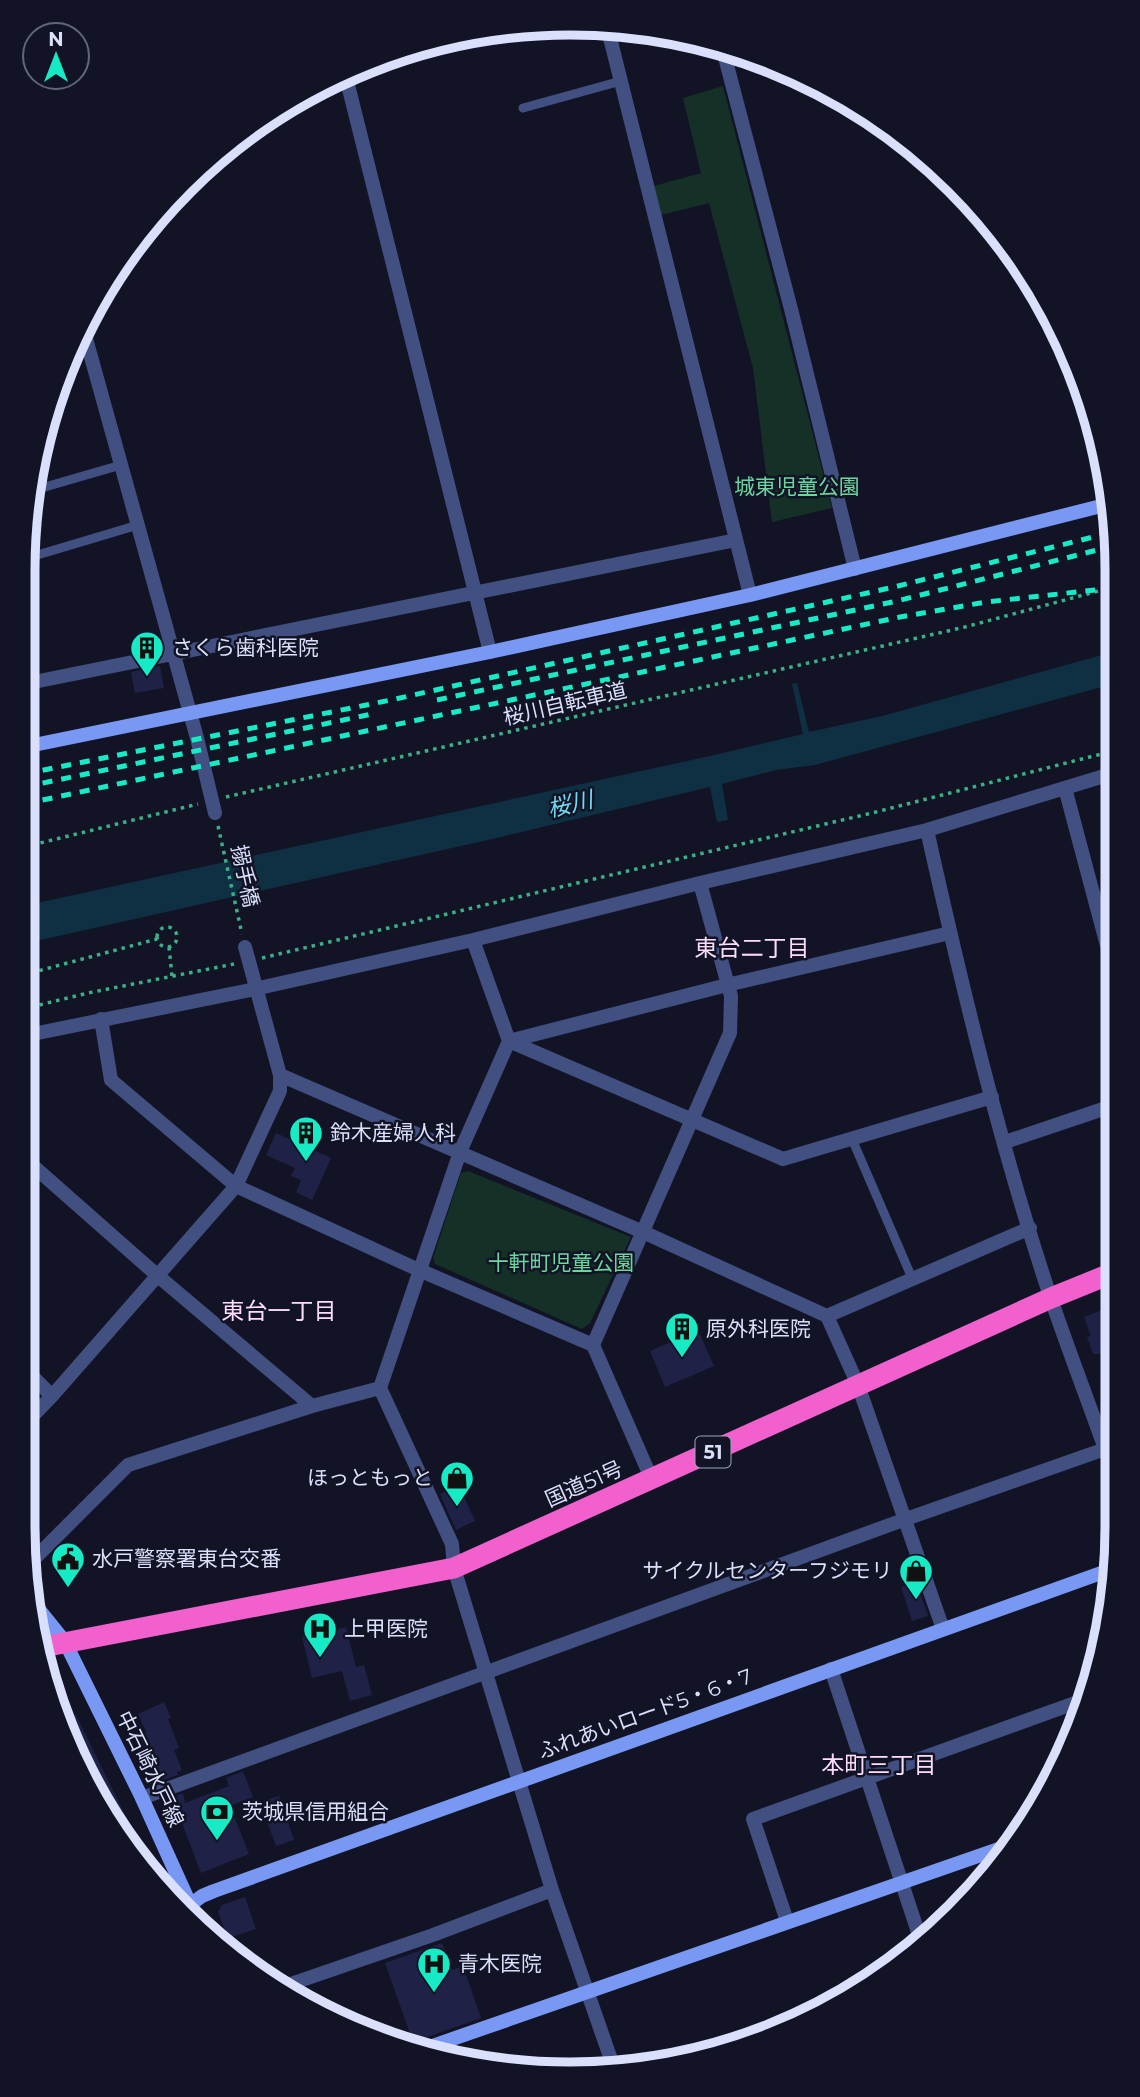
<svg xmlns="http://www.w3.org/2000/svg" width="1140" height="2097" viewBox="0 0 1140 2097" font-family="Montserrat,'Noto Sans JP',sans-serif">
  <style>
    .green { fill: #153027 }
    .water { fill: #0f2f42 }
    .building { fill: #1f2246 }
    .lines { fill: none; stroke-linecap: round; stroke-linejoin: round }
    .path { stroke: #3baf88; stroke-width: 3.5; stroke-dasharray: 3.5 5; stroke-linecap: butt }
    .lane { stroke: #415081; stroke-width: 9 }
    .street { stroke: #415081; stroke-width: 14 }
    .secondary { stroke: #7998f4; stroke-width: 14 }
    .highway { stroke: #f160cd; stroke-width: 21 }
    .rail { stroke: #17ebc6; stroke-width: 5; stroke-dasharray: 10 9; stroke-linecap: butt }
    .labels { text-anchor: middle; stroke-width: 5; stroke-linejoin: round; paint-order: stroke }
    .shield { fill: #121426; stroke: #9ea2bc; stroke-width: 2 }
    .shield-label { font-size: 19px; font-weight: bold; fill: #dadffc }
    .park-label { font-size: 21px; fill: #6bd69e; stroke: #121426 }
    .poi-label { font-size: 21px; fill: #dadffc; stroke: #121426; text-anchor: start }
    .street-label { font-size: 21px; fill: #dadffc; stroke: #121426 }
    .water-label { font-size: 23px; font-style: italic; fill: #71daf3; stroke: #121426 }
    .neighbourhood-label { font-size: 23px; fill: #fcdcf9; stroke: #121426 }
    .rim { fill: none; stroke: #dadffc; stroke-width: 9 }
  </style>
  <rect width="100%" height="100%" fill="#121426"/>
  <path class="green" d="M723,86L832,508L772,522L753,368L709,203L661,215L654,186L701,173L683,98Z
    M468,1171L631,1237L590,1323L582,1329L435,1264L433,1258L461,1173Z"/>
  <path class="water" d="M1113,652V684L815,765L776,770L722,784L728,820L717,822L710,787L501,837L23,944V906L710,756L803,734L792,684L797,683L809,732L882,716Z"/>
  <path class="building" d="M160,666L164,688L135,693L131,672Z
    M276,1133L331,1158L312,1200L296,1192L301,1180L291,1176L295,1168L266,1155Z
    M1115,1305L1116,1390H1113L1101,1354H1093L1087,1337L1091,1336L1084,1317Z
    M698,1330L714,1366L665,1387L650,1351Z
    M459,1486L475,1521L456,1530L440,1494Z
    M916,1582L928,1616L912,1621L901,1587Z
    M346,1627L356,1667L364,1665L372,1695L350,1701L342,1671L312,1678L302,1637Z
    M164,1702L171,1718L168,1719L179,1748L174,1750L182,1770L177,1772L178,1775L160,1781L151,1759L146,1762L136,1736L146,1732L138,1714Z
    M76,1715L130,1825L120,1831L62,1722Z
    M243,1771L253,1797L230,1806L249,1854L201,1873L182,1823L177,1824L165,1800L183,1793L185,1803L229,1786L226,1778Z
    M279,1796L294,1840L276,1846L260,1802Z
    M245,1897L256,1929L228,1938L218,1912L222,1905Z
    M442,1943L452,1970L463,1966L481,2018L413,2042L385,1963Z"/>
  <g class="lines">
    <path class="path" d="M226,797L965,627L1113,587
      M218,826L242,934
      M24,847L198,804
      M157 937a10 10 0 1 1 20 0a10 10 0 1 1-20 0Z
      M169,947L172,976
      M262,958L876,812L1113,751
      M23,975L157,939
      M23,1009L88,993L234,964"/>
    <path class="lane" d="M523,108L621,81
      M31,491L121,465
      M24,559L138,525
      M852,1139L912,1278"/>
    <path class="street" d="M607,26L750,595
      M722,46L791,309L855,569
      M345,73L490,652
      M83,328L197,738L215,813
      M24,684L736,540
      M1065,788L1114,972
      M927,830C962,987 1000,1146 1051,1299C1072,1360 1095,1419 1116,1480
      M473,940L509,1041L783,1159L992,1097
      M245,947L280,1075L643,1232L827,1316L858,1385L943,1629
      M101,1019L111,1080L236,1186L419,1270L593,1345L652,1480
      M23,1036L255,989L473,940L700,883L927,830L1114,773
      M1005,1142L1115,1105
      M23,1157L158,1276L312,1406
      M827,1316L1030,1228
      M593,1345L730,1033L731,996L700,883
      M23,1367L52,1396
      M23,1426L52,1396L236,1186L280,1091V1075
      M29,1564L128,1465L312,1406L380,1388
      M831,1669L922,1944
      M142,1798L906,1519L1105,1449
      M787,1921L753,1819L1086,1699
      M279,1988L433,1935L552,1890
      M615,2071L552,1890L454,1568L452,1544L380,1388L460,1152L509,1041L727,985L950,933"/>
    <path class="secondary" d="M24,747L490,652L750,595L1113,503
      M36,1606L65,1642L142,1798L195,1915
      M186,1908L202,1896L214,1891L1115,1568
      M418,2051L1007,1846"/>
    <path class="highway" d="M43,1647L454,1568L1051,1298L1115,1272"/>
    <path class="rail" d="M437,700L897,601L1113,546
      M24,774L391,700L894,587L1113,532
      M24,787L372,714
      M24,804L900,617L986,602L1113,588"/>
  </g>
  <defs>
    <g id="building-pin" transform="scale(1.75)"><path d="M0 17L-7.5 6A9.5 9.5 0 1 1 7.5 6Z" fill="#17ebc6" stroke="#121426"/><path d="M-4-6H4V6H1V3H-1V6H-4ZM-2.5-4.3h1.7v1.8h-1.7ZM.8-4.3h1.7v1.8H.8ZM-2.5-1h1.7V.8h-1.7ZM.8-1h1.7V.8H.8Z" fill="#111"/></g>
    <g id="shop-pin" transform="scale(1.75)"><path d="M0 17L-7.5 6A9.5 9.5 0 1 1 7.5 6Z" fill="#17ebc6" stroke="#121426"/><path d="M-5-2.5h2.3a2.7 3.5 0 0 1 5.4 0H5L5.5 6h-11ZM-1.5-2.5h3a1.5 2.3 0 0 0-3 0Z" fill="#111"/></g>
    <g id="civic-pin" transform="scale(1.75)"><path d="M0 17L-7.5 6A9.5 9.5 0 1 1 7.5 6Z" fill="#17ebc6" stroke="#121426"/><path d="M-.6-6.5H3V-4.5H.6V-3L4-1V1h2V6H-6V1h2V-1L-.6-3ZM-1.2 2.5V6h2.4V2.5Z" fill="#111"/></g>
    <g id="hospital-pin" transform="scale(1.75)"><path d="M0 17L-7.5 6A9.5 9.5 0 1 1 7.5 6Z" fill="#17ebc6" stroke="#121426"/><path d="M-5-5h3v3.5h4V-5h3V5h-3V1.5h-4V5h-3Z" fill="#111"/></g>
    <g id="bank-pin" transform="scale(1.75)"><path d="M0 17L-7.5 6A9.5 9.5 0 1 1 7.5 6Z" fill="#17ebc6" stroke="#121426"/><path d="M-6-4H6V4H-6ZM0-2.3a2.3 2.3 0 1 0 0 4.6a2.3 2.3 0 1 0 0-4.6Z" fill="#111"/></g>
  </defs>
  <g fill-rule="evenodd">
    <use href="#building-pin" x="147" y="648"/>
    <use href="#building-pin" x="306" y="1133"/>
    <use href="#building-pin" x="682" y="1329"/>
    <use href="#shop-pin" x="457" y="1478"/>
    <use href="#civic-pin" x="68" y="1559"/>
    <use href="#shop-pin" x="916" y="1571"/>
    <use href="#hospital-pin" x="320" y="1629"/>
    <use href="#bank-pin" x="217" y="1812"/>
    <use href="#hospital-pin" x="434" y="1964"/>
  </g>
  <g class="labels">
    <rect class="shield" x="695.5" y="1436.5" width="35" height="31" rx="5"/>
    <g class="shield-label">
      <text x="713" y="1459">51</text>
    </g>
    <g class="park-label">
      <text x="797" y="494">城東児童公園</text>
      <text x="561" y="1270">十軒町児童公園</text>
    </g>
    <g class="poi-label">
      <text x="172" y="655">さくら歯科医院</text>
      <text x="330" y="1140">鈴木産婦人科</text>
      <text x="706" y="1336">原外科医院</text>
      <text x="433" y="1485" text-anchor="end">ほっともっと</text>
      <text x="92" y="1566">水戸警察署東台交番</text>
      <text x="892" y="1578" text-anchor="end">サイクルセンターフジモリ</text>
      <text x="344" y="1636">上甲医院</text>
      <text x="242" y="1819">茨城県信用組合</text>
      <text x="458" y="1971">青木医院</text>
    </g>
    <g class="street-label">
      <text transform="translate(565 704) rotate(-13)" y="7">桜川自転車道</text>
      <text transform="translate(245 876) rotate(78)" y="7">搦手橋</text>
      <text transform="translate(584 1484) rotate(-24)" y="7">国道51号</text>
      <text transform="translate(645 1714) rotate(-20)" y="7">ふれあいロード5・6・7</text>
      <text transform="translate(150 1769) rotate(64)" y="7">中石崎水戸線</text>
    </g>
    <g class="water-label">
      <text transform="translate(570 804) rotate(-13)" y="8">桜川</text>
    </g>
    <g class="neighbourhood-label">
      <text x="752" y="956">東台二丁目</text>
      <text x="279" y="1319">東台一丁目</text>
      <text x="879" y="1773">本町三丁目</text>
    </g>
  </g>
  <path d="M0 0H1140V2097H0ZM570 35H570A535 535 0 0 1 1105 570V1527A535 535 0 0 1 570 2062H570A535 535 0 0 1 35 1527V570A535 535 0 0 1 570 35Z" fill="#121426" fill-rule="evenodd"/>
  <path class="rim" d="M570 35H570A535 535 0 0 1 1105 570V1527A535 535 0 0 1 570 2062H570A535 535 0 0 1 35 1527V570A535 535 0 0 1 570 35Z"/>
  <g transform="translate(56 56)"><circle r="33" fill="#121426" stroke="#62657c" stroke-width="2"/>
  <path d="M0-5L12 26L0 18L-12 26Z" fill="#17ebc6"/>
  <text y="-10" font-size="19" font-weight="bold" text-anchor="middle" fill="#dadffc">N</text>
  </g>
</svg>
